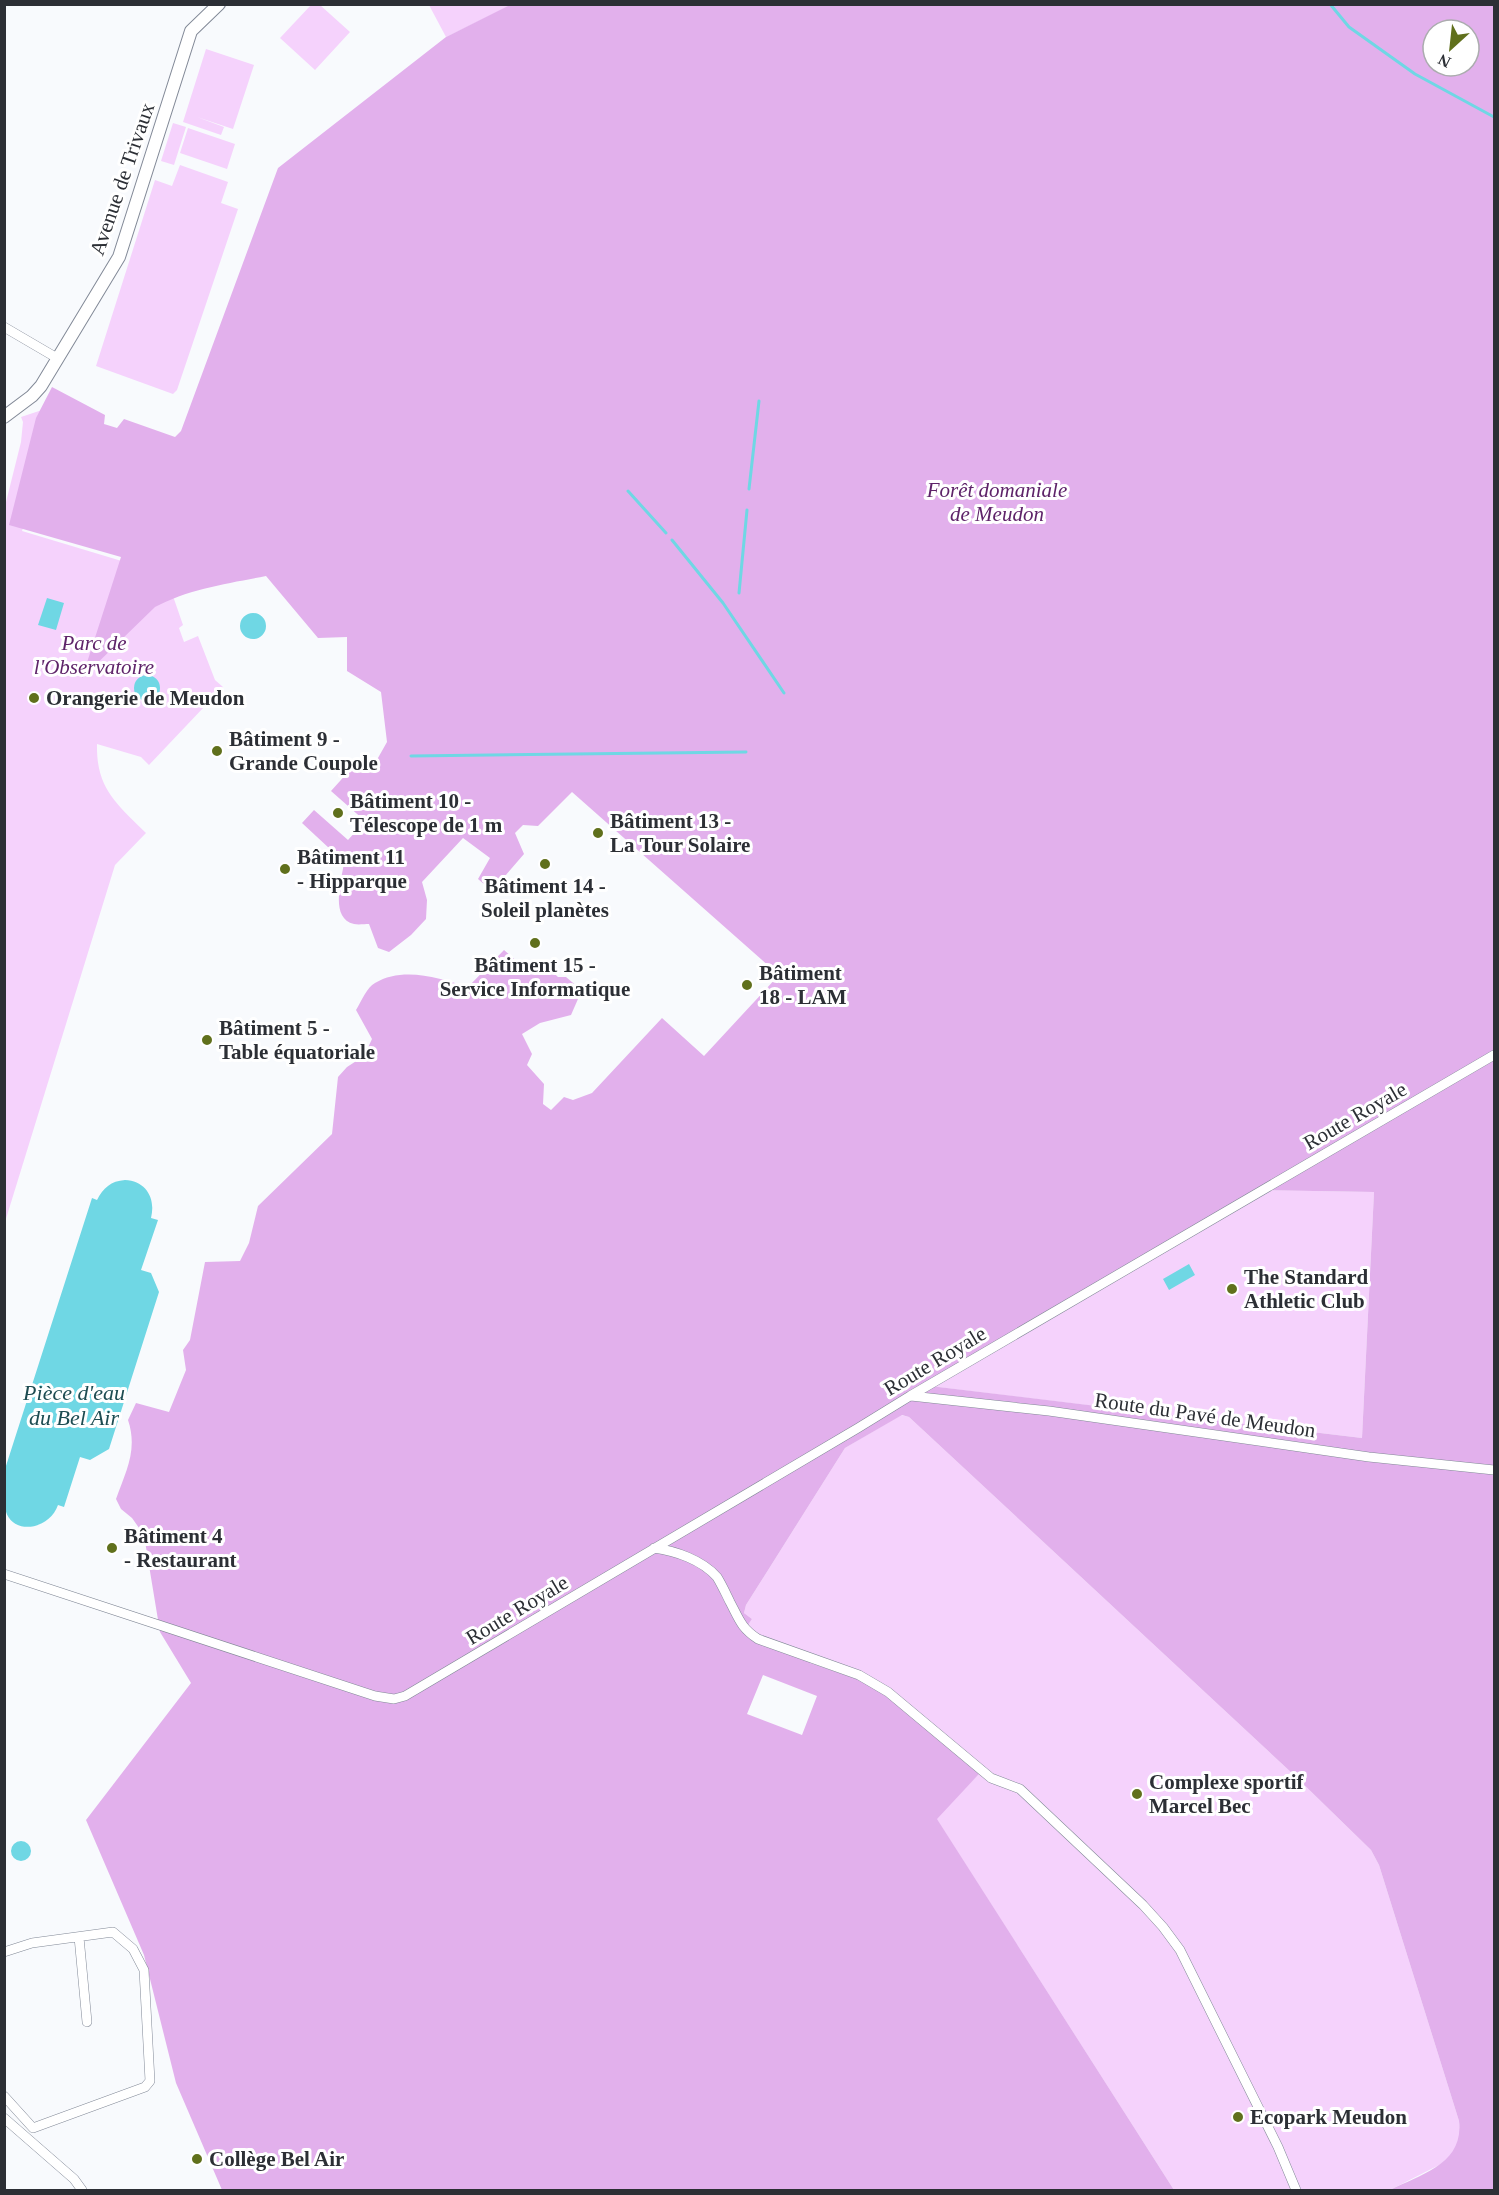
<svg xmlns="http://www.w3.org/2000/svg" width="1499" height="2195" viewBox="0 0 1499 2195" font-family="Georgia,serif">
  <style>
    .green { fill: #f5d2fc }
    .forest { fill: #e2b0ec; fill-rule: evenodd }
    .water { fill: #6fd7e4 }
    .lines { fill: none; stroke-linecap: round; stroke-linejoin: round }
    .stream { stroke: #6fd7e4; stroke-width: 3 }
    .minor-casing { stroke: #828997; stroke-width: 10 }
    .major-casing { stroke: #828997; stroke-width: 14 }
    .minor { stroke: #fff; stroke-width: 9 }
    .major { stroke: #fff; stroke-width: 12 }
    .poi-dot { fill: #60701c; stroke: #fff; stroke-width: 2 }
    .labels { text-anchor: middle; stroke-width: 6; stroke-linejoin: round; paint-order: stroke }
    .street-label { font-size: 21px; fill: #2c2f35; stroke: #fff }
    .park-label { font-size: 21px; font-style: italic; fill: #5e2369; stroke: #fff }
    .poi-label { font-size: 21px; font-weight: bold; fill: #2c2f35; stroke: #fff; text-anchor: start }
    .water-label { font-size: 22px; font-style: italic; fill: #1d4c52; stroke: #fff }
  </style>
  <rect width="100%" height="100%" fill="#f8fafd"/>
  <path class="green" d="M311,5H320L350,32L315,70L280,38Z
    M429,5H512L446,37Z
    M206,49L254,65L233,129L197,117L224,127L221,135L183,122Z
    M173,123L186,127L174,165L161,161Z
    M188,128L235,144L227,169L180,153Z
    M180,165L228,182L221,203L238,209L177,390L173,394L96,366L155,180L172,186Z
    M63,403L22,531L125,562L166,586L174,599L183,625L179,628L184,642L198,636L215,680L223,687L149,765L141,757L97,744C96,789 117,804 146,833L115,865L5,1222V506L21,442L23,422L21,417Z
    M1263,1190L1374,1192L1362,1438L929,1386Z
    M901,1415L909,1417L1294,1775L1371,1850L1379,1865L1459,2121L1460,2134L1458,2144L1452,2154L1443,2163L1390,2190H1174L936,1818L979,1774L903,1711L810,1663L813,1657L752,1631L748,1625L752,1619L744,1613L746,1605L845,1448Z"/>
  <path class="forest" d="M510,5H1494V2190H1390C1421,2174 1464,2164 1459,2121L1379,1865L1371,1850L1294,1775L909,1417L902,1415L845,1448L746,1605L744,1613L752,1619L748,1625L752,1631L814,1656L810,1663L862,1681L880,1691L979,1774L937,1819L1174,2190H222L176,2083L144,1955L86,1820L191,1683L160,1632L144,1535L132,1518L121,1509L116,1499C126,1471 138,1450 128,1420L136,1403L169,1412L186,1370L183,1350L190,1340L205,1262L240,1261L249,1243L258,1206L332,1134L338,1077L347,1067L364,1056L372,1039L356,1010C361,1002 367,987 375,983C403,966 440,978 468,987L504,950L529,972L540,960L558,977H566L579,988L578,999L571,1015L540,1023L522,1034L532,1054L527,1065L544,1084L543,1104L551,1110L564,1097L573,1100L592,1093L662,1018L704,1056L779,975L572,792L538,826L523,825L515,833L524,854L492,891L478,879L490,858L463,838L422,882L427,900L426,919L411,935L389,952L378,948L369,924C365,924 358,925 354,924C329,918 342,880 344,862L302,823L314,810L348,840L365,821L331,791L349,771L374,765L387,742L381,692L347,671V637L318,638L266,576C230,583 188,589 155,607L82,678L121,557L9,525L36,418L52,387L105,415L104,424L117,428L124,419L175,437L181,431L278,168L446,37ZM1433,30H1469V66H1433ZM1263,1190L1374,1192L1362,1438L930,1386ZM763,1675L817,1696L802,1735L747,1714Z"/>
  <path class="water" d="M47,598L64,603L56,630L38,625Z
    M240 626a13 13 0 1 1 26 0a13 13 0 1 1-26 0Z
    M134 688a13 13 0 1 1 26 0a13 13 0 1 1-26 0Z
    M125,1180C146,1181 156,1198 151,1218L158,1220L141,1270L151,1273L159,1292L109,1449L90,1460L80,1457L64,1507L58,1505C49,1531 10,1536 5,1508C2,1496 4,1481 5,1469L92,1198L97,1200C103,1188 111,1181 125,1180Z
    M1189,1264L1195,1275L1169,1290L1163,1279Z
    M11 1851a10 10 0 1 1 20 0a10 10 0 1 1-20 0Z"/>
  <g class="lines">
    <path class="stream" d="M1330,4L1349,27L1415,74L1494,117
      M749,489L759,401
      M628,491L666,533
      M672,540L723,603L784,693
      M739,593L747,510
      M411,756L746,752"/>
    <g class="minor-casing">
      <path id="minor" d="M4,327L57,358
        M911,1396L1049,1411L1369,1457L1494,1470
        M654,1548C676,1551 702,1560 717,1577C722,1585 726,1594 730,1602C739,1619 741,1628 758,1639L859,1675L888,1692L991,1778L1020,1789L1143,1905L1163,1927L1180,1950L1278,2147L1296,2190
        M4,1574L375,1696L394,1699L405,1696L858,1428L910,1396L1494,1055
        M79,1937L87,2022
        M4,1952L32,1943L113,1932L133,1949L144,1970L150,2081L145,2087L33,2128L4,2096
        M4,2118L74,2179L82,2190"/>
    </g>
    <g class="major-casing">
      <path id="major" d="M4,417L32,396L41,386L119,257L191,31L219,4"/>
    </g>
    <use href="#minor" class="minor"/>
    <use href="#major" class="major"/>
  </g>
  <g class="poi-dot">
    <circle cx="34" cy="698" r="6"/>
    <circle cx="217" cy="751" r="6"/>
    <circle cx="338" cy="813" r="6"/>
    <circle cx="598" cy="833" r="6"/>
    <circle cx="545" cy="864" r="6"/>
    <circle cx="285" cy="869" r="6"/>
    <circle cx="535" cy="943" r="6"/>
    <circle cx="747" cy="985" r="6"/>
    <circle cx="207" cy="1040" r="6"/>
    <circle cx="1232" cy="1289" r="6"/>
    <circle cx="112" cy="1548" r="6"/>
    <circle cx="1137" cy="1794" r="6"/>
    <circle cx="1238" cy="2117" r="6"/>
    <circle cx="197" cy="2159" r="6"/>
  </g>
  <g class="labels">
    <g class="street-label">
      <text transform="translate(122 179) rotate(-71)" y="7">Avenue de Trivaux</text>
      <text transform="translate(1355 1116) rotate(-30)" y="7">Route Royale</text>
      <text transform="translate(935 1361) rotate(-31)" y="7">Route Royale</text>
      <text transform="translate(1205 1415) rotate(8)" y="7">Route du Pavé de Meudon</text>
      <text transform="translate(517 1610) rotate(-31)" y="7">Route Royale</text>
    </g>
    <g class="park-label">
      <text x="997" y="497">Forêt domaniale<tspan x="997" dy="24">de Meudon</tspan></text>
      <text x="94" y="650">Parc de<tspan x="94" dy="24">l'Observatoire</tspan></text>
    </g>
    <g class="poi-label">
      <text x="46" y="705">Orangerie de Meudon</text>
      <text x="229" y="746">Bâtiment 9 -<tspan x="229" dy="24">Grande Coupole</tspan></text>
      <text x="350" y="808">Bâtiment 10 -<tspan x="350" dy="24">Télescope de 1 m</tspan></text>
      <text x="610" y="828">Bâtiment 13 -<tspan x="610" dy="24">La Tour Solaire</tspan></text>
      <text x="297" y="864">Bâtiment 11<tspan x="297" dy="24">- Hipparque</tspan></text>
      <text x="545" y="893" text-anchor="middle">Bâtiment 14 -<tspan x="545" dy="24">Soleil planètes</tspan></text>
      <text x="535" y="972" text-anchor="middle">Bâtiment 15 -<tspan x="535" dy="24">Service Informatique</tspan></text>
      <text x="759" y="980">Bâtiment<tspan x="759" dy="24">18 - LAM</tspan></text>
      <text x="219" y="1035">Bâtiment 5 -<tspan x="219" dy="24">Table équatoriale</tspan></text>
      <text x="1244" y="1284">The Standard<tspan x="1244" dy="24">Athletic Club</tspan></text>
      <text x="124" y="1543">Bâtiment 4<tspan x="124" dy="24">- Restaurant</tspan></text>
      <text x="1149" y="1789">Complexe sportif<tspan x="1149" dy="24">Marcel Bec</tspan></text>
      <text x="1250" y="2124">Ecopark Meudon</text>
      <text x="209" y="2166">Collège Bel Air</text>
    </g>
    <g class="water-label">
      <text x="74" y="1400">Pièce d'eau<tspan x="74" dy="25">du Bel Air</tspan></text>
    </g>
  </g>
  <rect width="1499" height="2195" fill="none" stroke="#2c2f35" stroke-width="12"/>
  <g transform="translate(1451 48) rotate(207)"><circle r="28" fill="#ffffff" stroke="#abacae" stroke-width="1.5"/>
  <path d="M0-4.5L10 22L0 15L-10 22Z" fill="#60701c"/>
  <text y="-9" font-size="16" font-weight="bold" text-anchor="middle" fill="#2c2f35">N</text>
  </g>
</svg>
